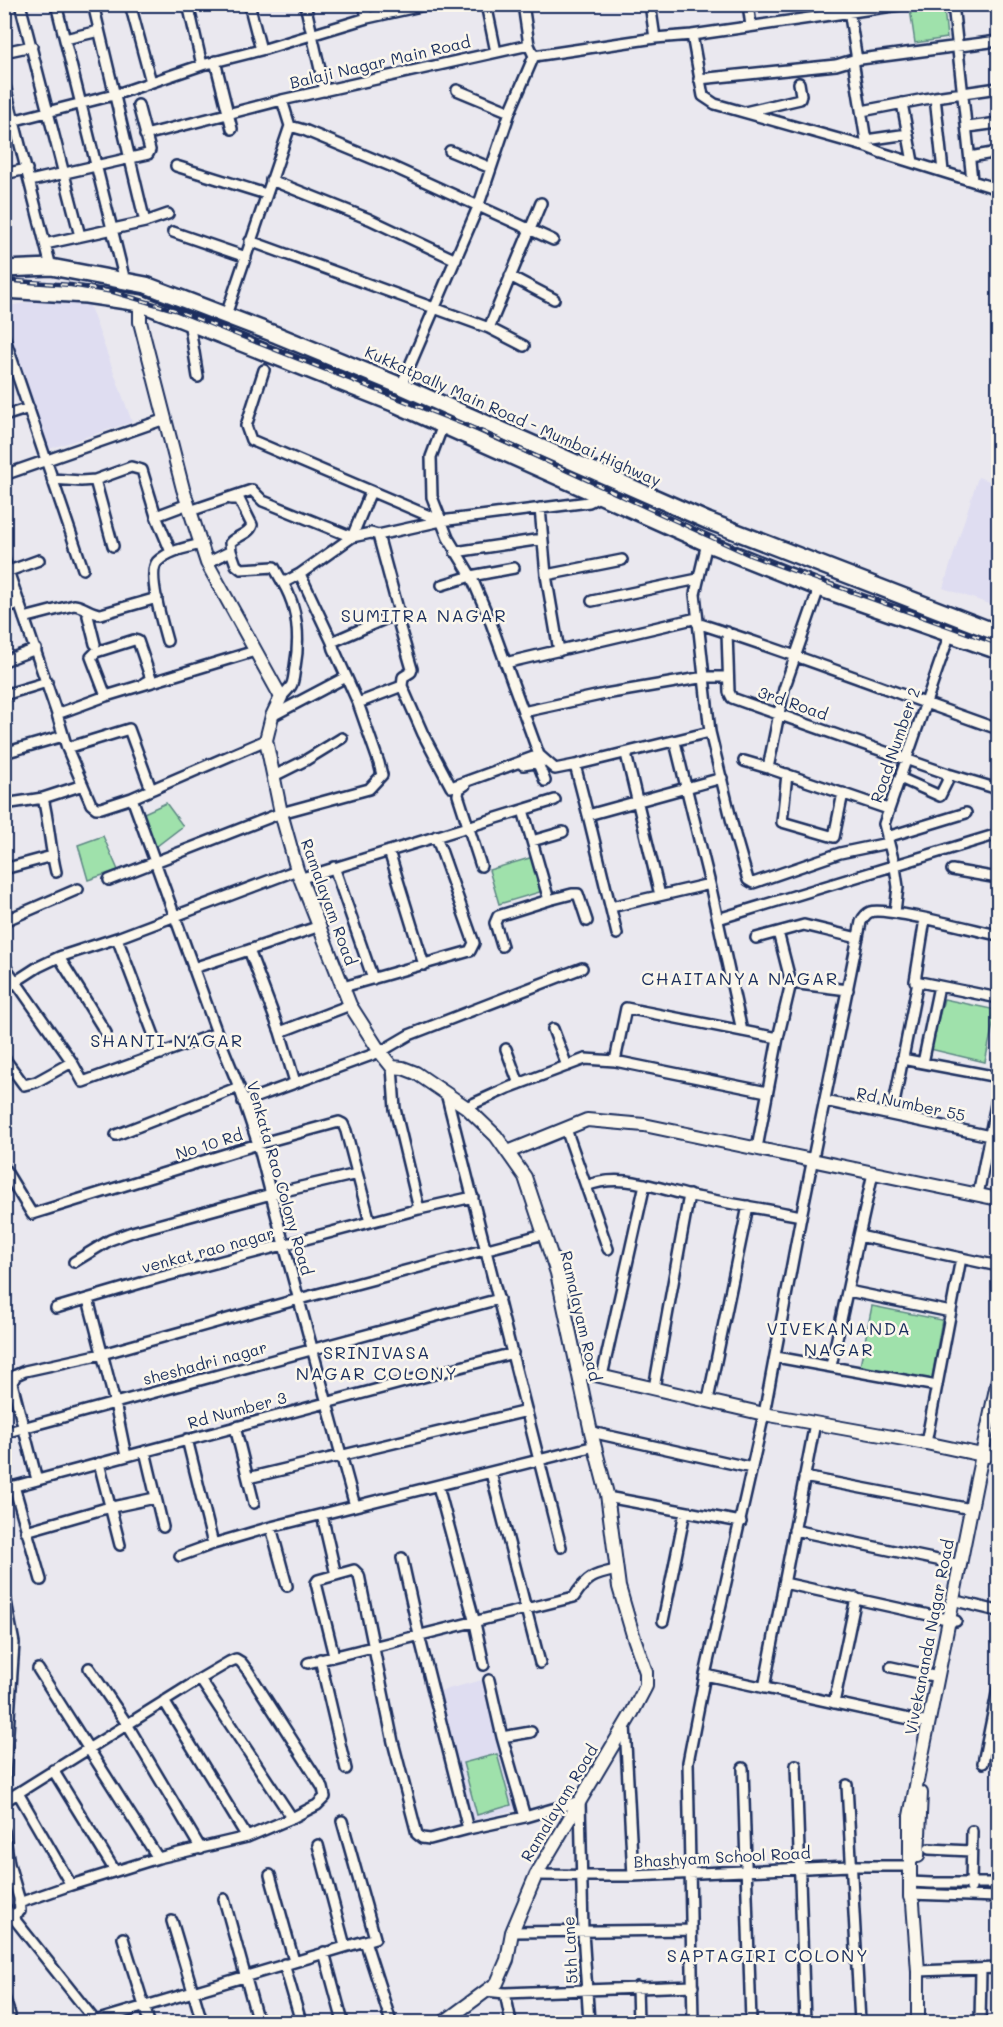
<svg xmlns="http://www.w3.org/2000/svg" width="1003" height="2027" viewBox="0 0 1003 2027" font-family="Mali,sans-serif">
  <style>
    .built { fill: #dfddf1 }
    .green { fill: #9fe1ab; stroke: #5d8884; stroke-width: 1.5 }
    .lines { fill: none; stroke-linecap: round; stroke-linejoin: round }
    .minor-casing { stroke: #1b2f5e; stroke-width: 14 }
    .tertiary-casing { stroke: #1b2f5e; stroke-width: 16 }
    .trunk-casing { stroke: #1b2f5e; stroke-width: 20 }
    .minor { stroke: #fbf7ec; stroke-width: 9 }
    .tertiary { stroke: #fbf7ec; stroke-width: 12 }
    .trunk { stroke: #fbf7ec; stroke-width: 15 }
    .rail-casing { stroke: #1b2f5e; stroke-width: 4.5 }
    .rail { stroke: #fbf7ec; stroke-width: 2; stroke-dasharray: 7; stroke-linecap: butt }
    .labels { text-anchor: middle; stroke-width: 5; stroke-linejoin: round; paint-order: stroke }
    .street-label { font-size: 16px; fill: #1b2f5e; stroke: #fbf7ec }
    .neighbourhood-label { font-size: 18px; letter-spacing: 1.5px; fill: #1b2f5e; stroke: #fbf7ec }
  </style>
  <rect width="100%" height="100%" fill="#eae8ef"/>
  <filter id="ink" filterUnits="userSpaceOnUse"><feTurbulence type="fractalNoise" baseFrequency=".0167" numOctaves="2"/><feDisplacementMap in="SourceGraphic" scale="12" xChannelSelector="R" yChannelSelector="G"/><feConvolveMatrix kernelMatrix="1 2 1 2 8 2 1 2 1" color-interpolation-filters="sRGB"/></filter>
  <g filter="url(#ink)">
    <path class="built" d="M39,300L88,301L132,422L49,449L5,327V307Z
      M978,477L998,484V607L943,588Z
      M482,1680L517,1809L472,1821L437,1692Z"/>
    <path class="green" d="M944,8L947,38L915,43L910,9Z
      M166,803L183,826L153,849L142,814Z
      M103,836L118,870L88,880L78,845Z
      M533,857L543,891L499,904L489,870Z
      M944,999L996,1010L985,1062L930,1049Z
      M872,1306L942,1320L931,1383L860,1366Z
      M497,1754L511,1805L477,1815L463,1763Z"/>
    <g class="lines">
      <g class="minor-casing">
        <path id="minor" d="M20,4L80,236
          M56,4L125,281
          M93,4L145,222
          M130,4L151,82
          M188,4L202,65
          M249,4L261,50
          M305,4L325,91
          M364,4L367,18
          M486,4L496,52
          M650,4L655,38
          M748,4L751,26
          M848,4L857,60
          M953,4L972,180
          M692,35L907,4
          M65,39L99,31
          M4,52L32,46
          M534,56L655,38L692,35L703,96L715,104L867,147L882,153L998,189
          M853,60L867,147
          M215,61L232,129
          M699,79L836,65L853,60L998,41
          M4,82L51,267
          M457,90L510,112
          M935,97L943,171
          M902,103L913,162
          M862,111L935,97L998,88
          M745,112L800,99L801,95L799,83
          M4,123L114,95L202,65L265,49L367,18L430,4
          M290,126L304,130L393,167L553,240
          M968,127L998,123
          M145,135L282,100L529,45
          M866,140L908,134
          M450,151L491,168
          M970,157L998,152
          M176,166L266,194
          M4,174L27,169
          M271,180L369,219L456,260
          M30,181L148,154L150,150L138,105
          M173,232L246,257
          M250,241L489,328L524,346
          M45,244L145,222L168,214
          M510,276L554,299
          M226,315L290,126L282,100
          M189,321L198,377
          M489,328L541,203
          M4,336L83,569
          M264,370L246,426L251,440L441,521
          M401,386L478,207L510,112L534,56L529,45L523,4
          M4,416L29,408
          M443,425L431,457L432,497L448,538L471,576L491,623L539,755
          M4,475L165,419
          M52,479L81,481L95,480L113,546
          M95,480L131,467L142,470L156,516L171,552
          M231,499H239L252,525C249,535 235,536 230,543L231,551
          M540,508L546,575L559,651
          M190,511L252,490L263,501L352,537L371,533L378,535L441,521L589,502L601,496
          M156,516L188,504
          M707,543L695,594L710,732L735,835L748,880L753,883L840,853L888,843
          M455,552L542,539
          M4,559L57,714L67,748L91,804L96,808H101L132,798L266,740
          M207,563L231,551L236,565L241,569L274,567L283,583L300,574L352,537L371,491
          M9,571L39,560
          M300,574L332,642L334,649L358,703
          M546,575L622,560
          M442,585L471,576L514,568
          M819,588L784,689L768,768L888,809
          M592,601L698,579
          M4,608L20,603
          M90,612L88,616L95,644
          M396,614L412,669L411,672L403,677L402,686
          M24,618L74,605C84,606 91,614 101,614L157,598
          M697,623C799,655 898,694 998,729
          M727,632L729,692L732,698L948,774L998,789
          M167,641C163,626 147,574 157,562C169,550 186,548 201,544
          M332,642L396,614L398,609L378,535
          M4,661L36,649
          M505,663L697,618
          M4,695L47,682
          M106,696L91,657L96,652L134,640L138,641L151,679L144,683
          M281,697C285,693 288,690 291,686C294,681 294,673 295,667C300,639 298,608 283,583
          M523,712L605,694L705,677H728
          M57,714L106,696L255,651
          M272,716L346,677
          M675,742L710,884L742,1031
          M67,748L129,729L151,789
          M4,753L63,736
          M626,754L660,895
          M744,761L768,768
          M523,765L535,763L539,766L545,781
          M787,774L782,822L834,837L843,793
          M274,776L306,760L342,738
          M900,778L940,796L947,782L948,774
          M465,785L459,789L458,795L481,866
          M132,798L217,1033L239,1087L258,1144L284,1245L355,1506
          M4,799L8,803H11L43,798
          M588,815L575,765L710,732
          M887,837L966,813
          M532,841L563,832
          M389,851L424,965
          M334,867L373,979
          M4,869L52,856
          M952,870L998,878
          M56,872C50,848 49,822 43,798L83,785
          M302,878L555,800
          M109,880L281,813L369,789L382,775L379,763L358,703L402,686L423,734L451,787L539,755L555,769L575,765
          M549,900L572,894H578L587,921
          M611,907L710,884
          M895,912L898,887L895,867L884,824L950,633
          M718,919L998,834
          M925,919L915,981L998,998
          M4,921L78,889
          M617,934L588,815L722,778
          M117,938L161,1054
          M756,938L778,932
          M502,946L495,923L498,916L549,900L523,810
          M249,950L320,926
          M59,957L106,1033
          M4,965L72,1062L83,1082L217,1033
          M193,968L249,950L280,1032L295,1082
          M791,983L778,932L804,925L858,938
          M343,987L470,951L474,943L436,836
          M4,989L38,967L59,957L117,938L297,870
          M553,1029L567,1066
          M280,1032L350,1005
          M506,1049L519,1084
          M4,1058L24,1085L36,1082L72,1062
          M902,1059L998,1077
          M615,1061L626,1008L778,1038
          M923,1063L939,986
          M392,1067L395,1109L419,1209
          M446,1093L561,1547
          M825,1101L990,1136
          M243,1102L380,1052L409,1035L582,968
          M466,1107L508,1088L585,1059L615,1061L767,1092
          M892,1114L918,981
          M566,1129L608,1249
          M116,1135L239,1087
          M757,1148L778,1038L791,983L848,990
          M4,1168L32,1214L258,1144L339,1122L343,1124L346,1131L370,1222
          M873,1173L859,1236L998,1266
          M586,1186C621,1172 655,1188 691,1196C727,1203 764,1209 801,1216
          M978,1195L998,1094
          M74,1262L110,1240L132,1232L271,1194L357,1174
          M848,1291L951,1312
          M88,1299L115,1403L126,1456
          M56,1308L158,1278L419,1209L473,1197
          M776,1357L937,1386
          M831,1366L859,1236
          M602,1376L645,1184
          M654,1388L689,1195
          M708,1400L748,1206
          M235,1427L254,1503
          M591,1432L752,1468
          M4,1433L499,1299
          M187,1439L213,1544
          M926,1443L961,1258
          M145,1451L163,1527
          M99,1463L120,1545
          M491,1473L540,1663
          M804,1477L971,1509
          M248,1478L527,1411
          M37,1480L12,1383L16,1375L25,1371L102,1354L299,1299L544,1234
          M14,1486L41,1580
          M438,1486L475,1623L484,1665
          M4,1489L513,1353
          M607,1497L741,1522
          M322,1515L336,1575
          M271,1527L287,1586
          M794,1530L961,1565
          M26,1531L103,1509L155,1498
          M180,1556L213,1544L271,1527L595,1446
          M402,1558L419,1635L468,1829
          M784,1583L956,1621
          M4,1591L14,1643L4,1791
          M960,1602L998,1611
          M663,1621L685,1512
          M334,1656L316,1583L318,1580L354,1570L359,1575L393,1742L417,1834L422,1838L430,1839L468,1829L525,1817L580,1801L583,1932L589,2022
          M320,1659L346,1769
          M308,1663L574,1597C587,1577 593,1575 616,1570
          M891,1667L938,1677
          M89,1668L127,1724L201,1849
          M38,1669L158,1858
          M705,1675L928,1723
          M200,1679L292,1818
          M489,1680L502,1737L525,1817
          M764,1688L815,1423
          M164,1701L247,1837
          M834,1703L856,1598
          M625,1725L633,1876
          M502,1737L531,1732
          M983,1763L998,1689
          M796,1765L805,2022
          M743,1768L751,2022
          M53,1770L115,1871
          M847,1785L860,2022
          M5,1801L200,1679L229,1662L236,1659L241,1662L248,1671L323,1788L325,1797L317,1805L292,1818L247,1837L158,1858L71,1885L18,1793
          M4,1831L9,1864L19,1898L20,1911L4,1920
          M318,1845L345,1946
          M929,1849L971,1851
          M270,1875L294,1961
          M536,1875L633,1876L850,1866H910
          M910,1882L931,1883H998
          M971,1888L972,1831
          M910,1894L998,1897
          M224,1899L258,2022
          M19,1903L71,1885
          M4,1906L96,2022
          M172,1921L202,2022
          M512,1932L691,1930
          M123,1938L149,2022
          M365,1941L391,2022
          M324,1952L343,2022
          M284,1964L301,2022
          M918,1971L998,1968
          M637,1987L638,2022
          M486,1991L505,1993L693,1986
          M505,1993L511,2022
          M4,1997L10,2015
          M95,2021L375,1938L342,1821
          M693,2022L688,1762L705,1675L764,1414L800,1222L861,922C863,918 865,914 870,912C884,906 978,931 998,935
          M980,2022L981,1969"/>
      </g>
      <g class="tertiary-casing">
        <path id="tertiary" d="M140,303V322L165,419L183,489L207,563L281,697L272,716L266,740L281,813L297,870L350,1005L380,1052L392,1067L403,1068L416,1073L466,1107L496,1136L525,1177L557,1273L591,1432L607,1494L619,1587L633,1635L646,1672V1686L632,1713L536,1875L512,1932L507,1960L497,1983L444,2022
          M508,1152L587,1120L644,1125L998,1199
          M578,1371L764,1414L926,1443L987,1456
          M918,1856L921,1793
          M918,2022V1971L913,1903L910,1897V1816L977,1479L998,1379"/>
      </g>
      <g class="trunk-casing">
        <path id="trunk" d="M4,269L51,267L146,285L277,335L401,386L708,521L998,633
          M4,290L86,295L140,303L393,403L711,545L819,588L998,651"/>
      </g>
      <use href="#minor" class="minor"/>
      <use href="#tertiary" class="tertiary"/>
      <use href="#trunk" class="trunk"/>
      <g class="rail-casing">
        <path id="rail" d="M4,280L71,285L113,292L175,310L483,432L752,556L998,644"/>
      </g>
      <use href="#rail" class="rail"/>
    </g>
  </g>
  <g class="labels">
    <g class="street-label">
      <text transform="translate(380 62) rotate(-13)" y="6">Balaji Nagar Main Road</text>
      <text transform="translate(513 416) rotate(24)" y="6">Kukkatpally Main Road - Mumbai Highway</text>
      <text transform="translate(793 703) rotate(19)" y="6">3rd Road</text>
      <text transform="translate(895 745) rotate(-71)" y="6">Road Number 2</text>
      <text transform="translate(329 902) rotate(70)" y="6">Ramalayam Road</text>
      <text transform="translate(911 1104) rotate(12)" y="6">Rd Number 55</text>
      <text transform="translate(209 1144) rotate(-17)" y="6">No 10 Rd</text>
      <text transform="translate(280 1178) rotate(74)" y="6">Venkata Rao Colony Road</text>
      <text transform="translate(208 1250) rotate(-15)" y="6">venkat rao nagar</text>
      <text transform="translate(581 1316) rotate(77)" y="6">Ramalayam Road</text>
      <text transform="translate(205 1363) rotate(-15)" y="6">sheshadri nagar</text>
      <text transform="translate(237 1410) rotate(-15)" y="6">Rd Number 3</text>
      <text transform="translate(929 1637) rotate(-79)" y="6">Vivekananda Nagar Road</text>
      <text transform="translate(559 1803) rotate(-59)" y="6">Ramalayam Road</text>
      <text transform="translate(722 1857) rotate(-3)" y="6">Bhashyam School Road</text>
      <text transform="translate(570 1950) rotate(-93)" y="6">5th Lane</text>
    </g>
    <g class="neighbourhood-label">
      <text x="424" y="622">SUMITRA NAGAR</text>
      <text x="740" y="985">CHAITANYA NAGAR</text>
      <text x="167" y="1047">SHANTI NAGAR</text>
      <text x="839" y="1335">VIVEKANANDA<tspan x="839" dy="21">NAGAR</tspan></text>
      <text x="377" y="1359">SRINIVASA<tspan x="377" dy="21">NAGAR COLONY</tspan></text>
      <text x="768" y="1962">SAPTAGIRI COLONY</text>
    </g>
  </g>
  <rect width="1003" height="2027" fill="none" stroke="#fbf7ec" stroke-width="24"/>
  <rect x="12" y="12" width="979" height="2003" fill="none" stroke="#1b2f5e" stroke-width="2" filter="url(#ink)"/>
</svg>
